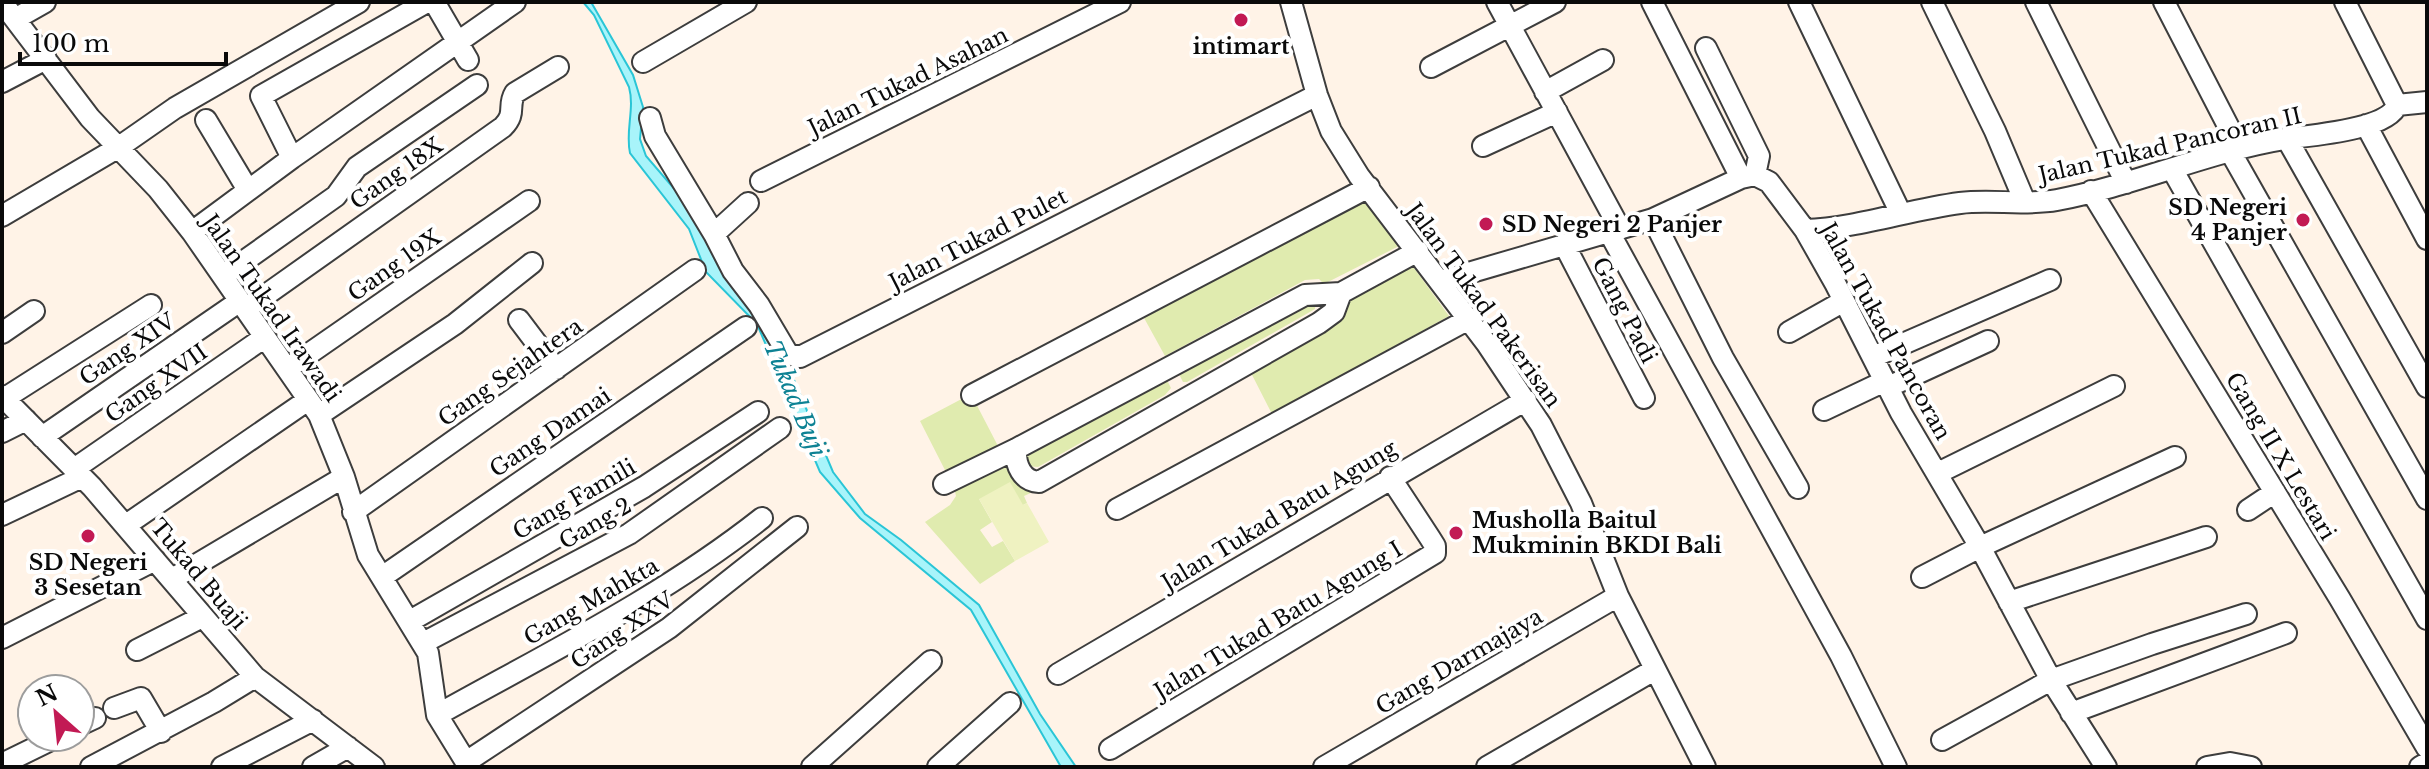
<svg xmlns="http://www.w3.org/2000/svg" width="2429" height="769" viewBox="0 0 2429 769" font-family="'Libre Baskerville',serif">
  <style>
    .grass { fill: #e0ebaf }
    .pitch { fill: #eff2c1 }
    .water { fill: #a8f4fa; stroke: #2ac5d6; stroke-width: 2 }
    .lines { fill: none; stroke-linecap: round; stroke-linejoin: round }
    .minor-casing { stroke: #3d3d3d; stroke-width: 24 }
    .minor { stroke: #fff; stroke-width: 20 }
    .poi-dot { fill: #c21a54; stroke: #fff; stroke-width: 3 }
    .labels { text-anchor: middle; stroke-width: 8; stroke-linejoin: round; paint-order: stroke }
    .poi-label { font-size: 22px; font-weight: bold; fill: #0a0a0a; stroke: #fff }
    .street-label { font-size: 22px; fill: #0a0a0a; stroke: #fff }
    .water-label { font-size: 24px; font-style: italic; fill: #0d8294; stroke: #fff }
  </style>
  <rect width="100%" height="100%" fill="#fff3e7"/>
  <path class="grass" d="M1360,192L1399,246L1324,284L1319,279L1305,280L1165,356L1138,307Z
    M1409,261L1449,316L1272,414L1249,369L1337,303Z
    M1316,298L1315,309L1187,382H1183L1177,370Z
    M1164,374L1171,388L1165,395L1038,467L1027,466L1019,453Z
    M971,394L998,446L946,472L920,421Z
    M1001,460L1035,491L1024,496L1027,503L1023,505L979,499L992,522L980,530L992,547L1003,541L1015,561L980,584L925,522L950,505L956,496L954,487Z"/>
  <path class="pitch" d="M1010,482L1023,505L1027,503L1049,542L1015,561L979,499Z"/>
  <path class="water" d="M583,2H591L633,75L643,107L640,139L646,156L695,213L783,354L833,472L865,514L901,540L979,605L1040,714L1076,767H1061L971,610L860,518L820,472L757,324L706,272L689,229L630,153C625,131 635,109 629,87L594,15Z"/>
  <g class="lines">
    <g class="minor-casing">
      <path id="minor" d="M2,2L90,118L158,189L192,232L319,415L344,477L368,555L428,653L437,715L469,767
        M1291,2L1317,95L1331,131L1359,176L1487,344L1541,425L1581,503L1618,596L1705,767
        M1497,2L1620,229
        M1652,2L1741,178
        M1799,2L1901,214
        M1932,2L1995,131L2025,202
        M2036,2L2126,183
        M2164,2L2240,149
        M2345,2L2397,105
        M15,19L45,2
        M1706,48L1759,156L1755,175
        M643,62L746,2
        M1431,67L1555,2
        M2,82L46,59
        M1545,92L1603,60
        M2397,105L2427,102
        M650,118L655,136L714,234L733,271L759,305L788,354L800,357L1317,95
        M206,120L248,190
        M2366,125L2427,239
        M2287,139L2427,387
        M1483,146L1557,112
        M2230,151L2427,499
        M292,158L261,96L425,3L432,2L436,5L468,60
        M2172,169L2427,619
        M761,181L1120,2
        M2091,191L2340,599L2427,748
        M2,216L119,147L175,108L359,2
        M1653,219L1723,358L1798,488
        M1805,230C1857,228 1908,210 1960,203C1992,199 2024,206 2057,200C2136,185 2211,150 2291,138C2315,135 2388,129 2397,105
        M192,232L292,158L515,2
        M1609,232L1841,656L1896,767
        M714,234L748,203
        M1564,244L1644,398
        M223,276L336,196L357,167L477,85
        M1441,281L1653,219L1741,178L1755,175L1769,182L1805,230L1835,283L1901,413L1980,547L2051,680L2106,767
        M246,309L503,127C517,113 507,106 515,93L558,67
        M519,320L556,369
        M1789,332L1844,301
        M2,333L34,311
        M1873,357L2050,280
        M287,369L529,201
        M1888,387L1988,341
        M972,395L1369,187
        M2,396L92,487L255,677L374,767
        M5,398L151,305
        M1824,410L1885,381
        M319,415L455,324L532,263
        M2,432L26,420
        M42,437L240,301
        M1016,449C1015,465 1022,481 1039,482L1319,323L1334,312L1341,293
        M74,469L265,337
        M1938,473L2114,386
        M944,484L1016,449L1305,295L1341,293L1418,251
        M1117,509L1469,319
        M2248,510L2275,492
        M353,512L695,270
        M2,515L82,477
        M126,525L308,400
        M382,577L746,327
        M1922,577L1980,547L2175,457
        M172,579L344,477
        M2009,602L2206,537
        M410,621L644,487L758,412
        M2,638L155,560
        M423,643L629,534L780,428
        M137,650L202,617
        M1058,674L1526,400
        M114,708L141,698L161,732
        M2071,713L2286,633
        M437,715C548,653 662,597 762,518
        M80,725L95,718
        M1942,740L2051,680L2152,644L2246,614
        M1110,749L1435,553V546L1430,538L1390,477
        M466,762L669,628L797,527
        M2,764L57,737
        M91,767L214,702L255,677
        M222,767L313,720
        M313,767L348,747
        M812,767L931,661
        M938,767L1010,703
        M1324,767L1618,596
        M1487,767L1654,670
        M2207,767L2230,763L2251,767
        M2420,767L2427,763"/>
    </g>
    <use href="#minor" class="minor"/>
  </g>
  <g class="poi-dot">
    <circle cx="1241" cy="20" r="8"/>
    <circle cx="2303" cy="220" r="8"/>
    <circle cx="1486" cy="224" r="8"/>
    <circle cx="1456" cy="533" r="8"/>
    <circle cx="88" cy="536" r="8"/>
  </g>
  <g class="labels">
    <g class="poi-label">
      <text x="1241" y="54">intimart</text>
      <text x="2287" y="215" text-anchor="end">SD Negeri<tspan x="2287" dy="25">4 Panjer</tspan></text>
      <text x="1502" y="232" text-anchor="start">SD Negeri 2 Panjer</text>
      <text x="1472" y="528" text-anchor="start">Musholla Baitul<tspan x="1472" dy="25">Mukminin BKDI Bali</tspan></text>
      <text x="88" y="570">SD Negeri<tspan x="88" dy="25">3 Sesetan</tspan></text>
    </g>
    <g class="street-label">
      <text transform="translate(908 81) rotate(-26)" y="8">Jalan Tukad Asahan</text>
      <text transform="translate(2170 145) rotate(-13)" y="8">Jalan Tukad Pancoran II</text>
      <text transform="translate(396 173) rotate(-35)" y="8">Gang 18X</text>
      <text transform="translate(978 239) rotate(-27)" y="8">Jalan Tukad Pulet</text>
      <text transform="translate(394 265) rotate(-35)" y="8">Gang 19X</text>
      <text transform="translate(1484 305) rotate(54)" y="8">Jalan Tukad Pakerisan</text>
      <text transform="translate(272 308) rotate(55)" y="8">Jalan Tukad Irawadi</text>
      <text transform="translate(1625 310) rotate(63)" y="8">Gang Padi</text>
      <text transform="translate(1886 331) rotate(61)" y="8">Jalan Tukad Pancoran</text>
      <text transform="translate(127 349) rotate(-34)" y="8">Gang XIV</text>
      <text transform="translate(510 372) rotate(-35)" y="8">Gang Sejahtera</text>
      <text transform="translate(156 383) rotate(-35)" y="8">Gang XVII</text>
      <text transform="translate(550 432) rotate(-34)" y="8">Gang Damai</text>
      <text transform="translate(2281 456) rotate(59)" y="8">Gang II X Lestari</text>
      <text transform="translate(574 499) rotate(-30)" y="8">Gang Famili</text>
      <text transform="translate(1279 515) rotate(-31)" y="8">Jalan Tukad Batu Agung</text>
      <text transform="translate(595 523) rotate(-30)" y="8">Gang 2</text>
      <text transform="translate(199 574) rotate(50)" y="8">Tukad Buaji</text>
      <text transform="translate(591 601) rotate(-30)" y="8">Gang Mahkta</text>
      <text transform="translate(1278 620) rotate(-31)" y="8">Jalan Tukad Batu Agung I</text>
      <text transform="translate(622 630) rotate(-34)" y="8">Gang XXV</text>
      <text transform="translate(1459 661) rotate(-30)" y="8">Gang Darmajaya</text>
    </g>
    <g class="water-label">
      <text transform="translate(795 399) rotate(67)" y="8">Tukad Buji</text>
    </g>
  </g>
  <rect width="2429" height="769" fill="none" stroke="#0a0a0a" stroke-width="8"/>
  <g transform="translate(56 713) rotate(333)"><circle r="38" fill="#ffffff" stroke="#9d9d9d" stroke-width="2"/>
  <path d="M0-6L14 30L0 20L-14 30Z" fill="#c21a54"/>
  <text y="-12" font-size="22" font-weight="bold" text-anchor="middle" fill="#0a0a0a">N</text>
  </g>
  <path d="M20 52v12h206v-12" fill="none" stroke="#0a0a0a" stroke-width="4"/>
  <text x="32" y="52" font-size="24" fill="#0a0a0a" stroke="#ffffff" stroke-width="6" paint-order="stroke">100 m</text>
</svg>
